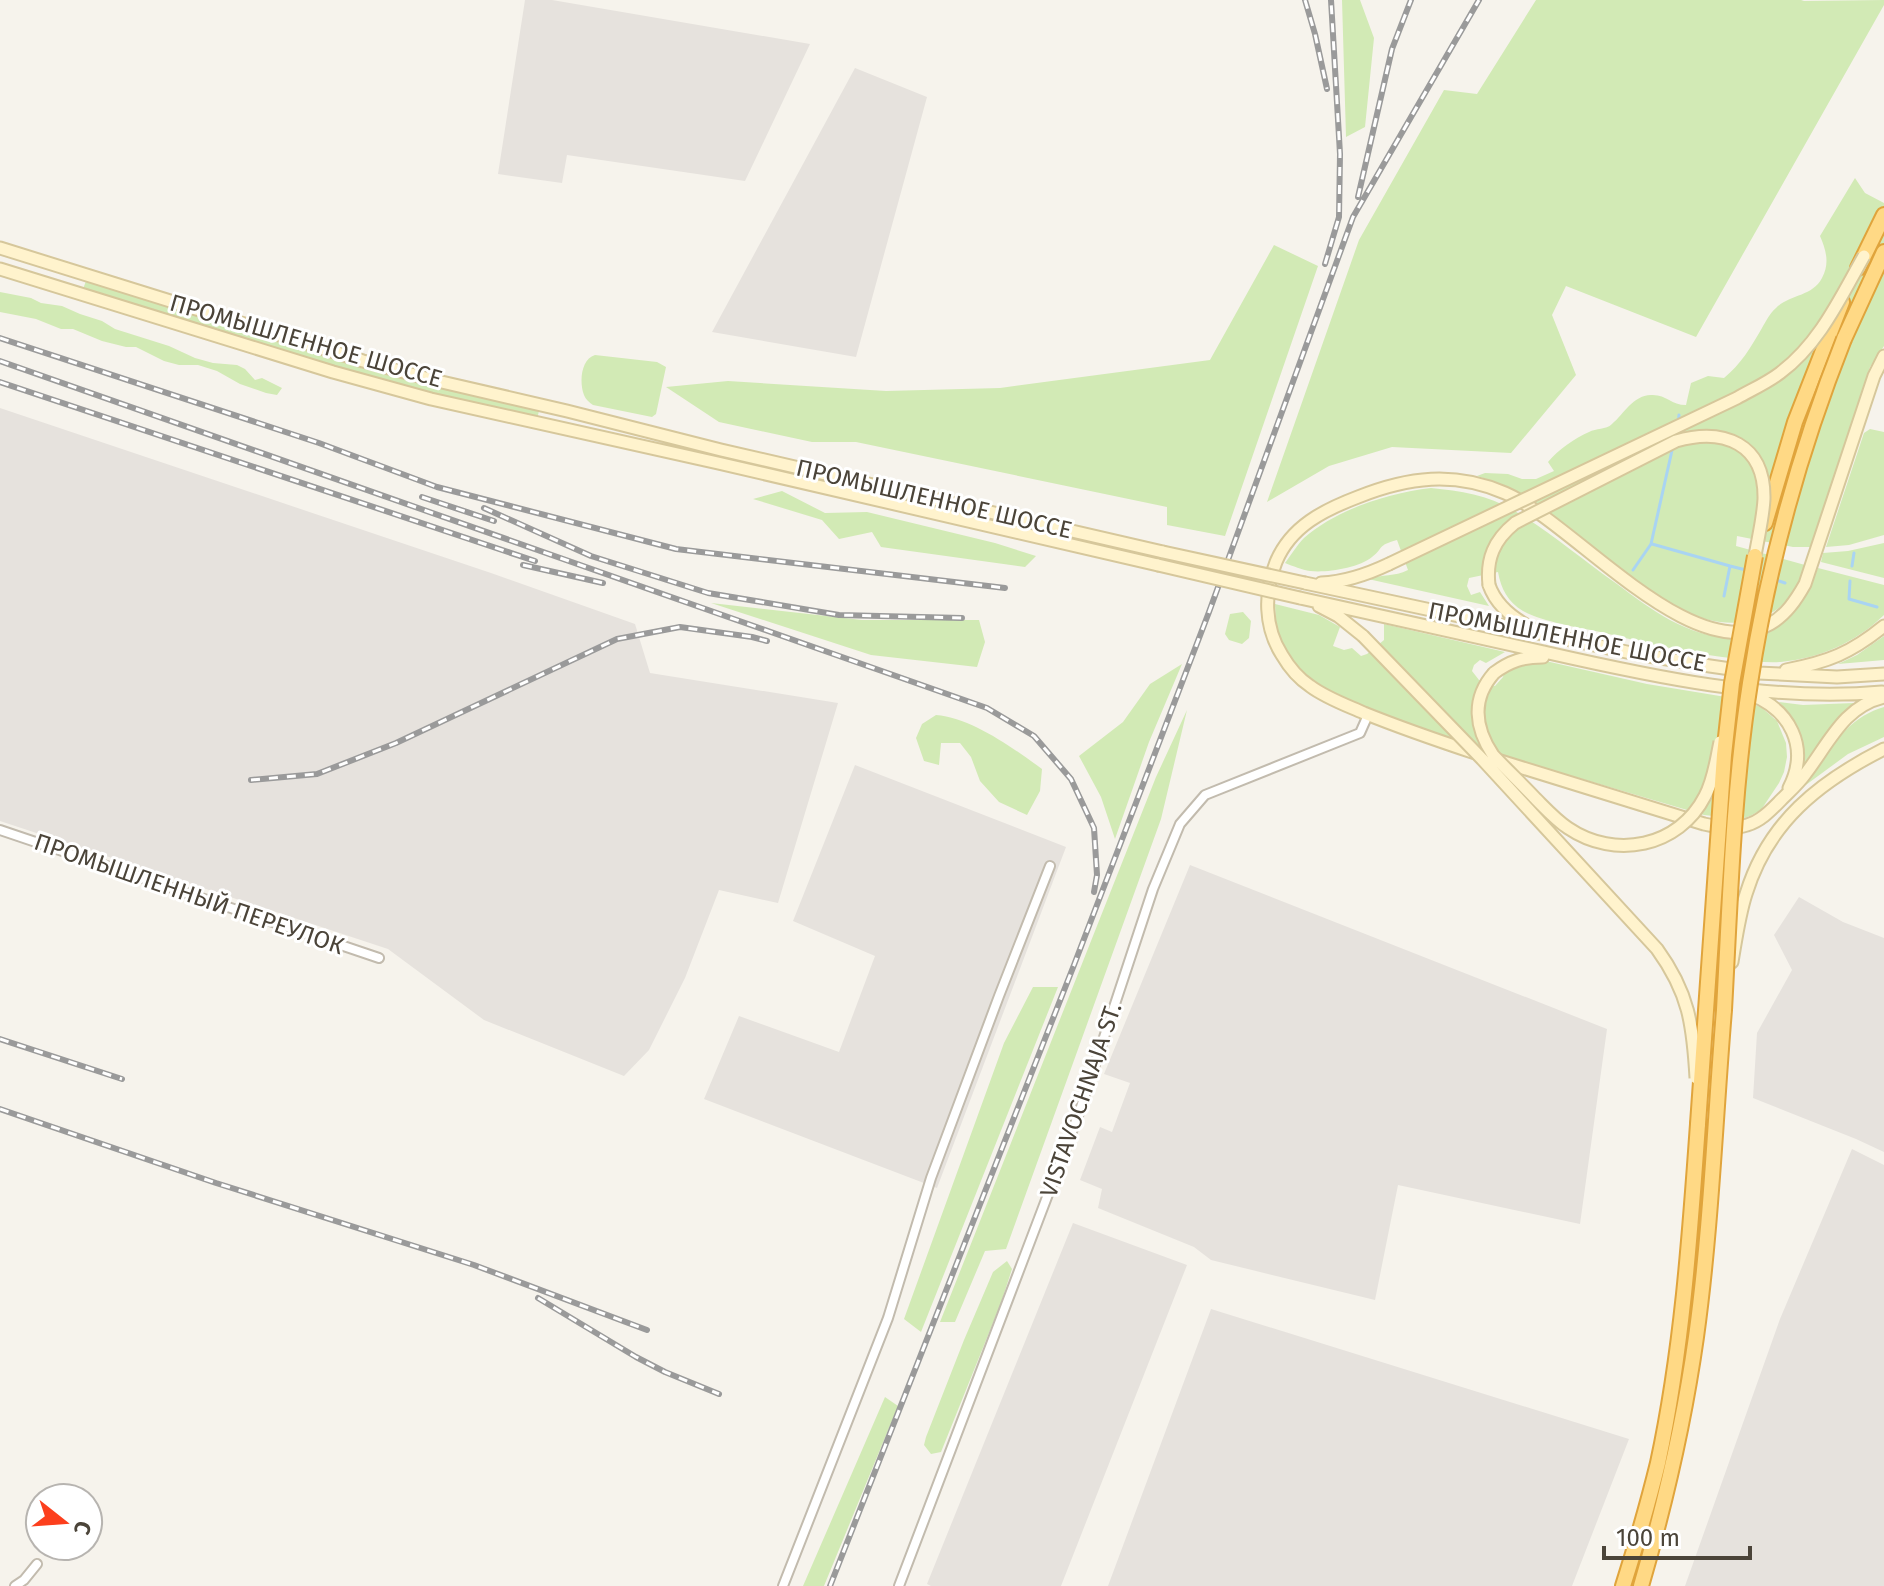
<svg xmlns="http://www.w3.org/2000/svg" width="1884" height="1586" viewBox="0 0 1884 1586" font-family="'Fira Sans',sans-serif">
  <style>
    .industrial { fill: #e6e2dd }
    .green { fill: #d2eab5 }
    .lines { fill: none; stroke-linecap: round; stroke-linejoin: round }
    .stream { stroke: #a9d4f2; stroke-width: 3 }
    .minor-casing { stroke: #c2bbae; stroke-width: 12 }
    .secondary-casing { stroke: #d6c79b; stroke-width: 15 }
    .trunk-casing { stroke: #e0a43c; stroke-width: 18 }
    .minor { stroke: #fff; stroke-width: 8 }
    .secondary { stroke: #fff3cd; stroke-width: 11 }
    .trunk { stroke: #ffd985; stroke-width: 14 }
    .rail-casing { stroke: #9a9a9a; stroke-width: 6 }
    .rail { stroke: #fff; stroke-width: 3; stroke-dasharray: 9; stroke-linecap: butt }
    .secondary-bridge-casing { stroke: #d6c79b; stroke-width: 15; stroke-linecap: butt }
    .trunk-bridge-casing { stroke: #e0a43c; stroke-width: 18; stroke-linecap: butt }
    .secondary-bridge { stroke: #fff3cd; stroke-width: 11 }
    .trunk-bridge { stroke: #ffd985; stroke-width: 14 }
    .labels { text-anchor: middle; stroke-width: 6; stroke-linejoin: round; paint-order: stroke }
    .street-label { font-size: 24px; fill: #4b4439; stroke: #fff }
  </style>
  <rect width="100%" height="100%" fill="#f6f3ec"/>
  <path class="industrial" d="M525,0H552L810,44L745,181L567,155L562,183L498,174Z
    M855,68L927,97L856,357L712,332Z
    M0,408L491,573L635,624L650,673L838,703L778,903L719,890L685,978L649,1050L624,1076L484,1020L388,949L0,821Z
    M855,765L1066,847L937,1188L704,1099L739,1016L839,1052L875,956L793,921Z
    M1190,865L1607,1029L1580,1224L1398,1185L1375,1300L1211,1260L1194,1247L1098,1208L1102,1189L1080,1180L1100,1127L1112,1132L1130,1083L1104,1074Z
    M1799,897L1843,922L1884,938V1152L1856,1139L1753,1098L1757,1033L1792,970L1774,935Z
    M1852,1149L1884,1165V1586H1685L1780,1319Z
    M1073,1223L1187,1265L1061,1586H931L927,1584Z
    M1211,1309L1629,1439L1572,1586H1108Z"/>
  <path class="green" d="M1342,0H1360L1374,38L1365,127L1346,137Z
    M1536,0H1801L1804,1L1884,0V5L1696,337L1566,286L1552,315L1576,375L1511,453L1392,447L1329,466L1267,502L1359,240L1444,90L1477,94Z
    M1855,178L1865,193L1884,203V346L1870,367L1812,547H1793L1737,536L1736,546L1805,565C1799,587 1787,607 1765,616C1691,648 1613,559 1558,520C1533,502 1507,485 1477,476L1485,473L1508,474L1522,479H1536L1554,471L1548,462C1558,450 1575,438 1589,432C1596,428 1606,430 1612,424C1625,413 1632,396 1651,395C1666,394 1671,405 1686,405L1691,383L1708,376L1724,378C1741,364 1751,347 1762,328C1766,321 1770,313 1776,308C1790,294 1812,297 1822,278C1830,263 1826,250 1820,236Z
    M1274,245L1318,266L1225,536L1167,525V507L856,442H812L719,422L666,387L728,381L886,391L1000,388L1210,360Z
    M86,281L382,373L539,411L537,419L437,395L351,372L83,289Z
    M0,292L31,298L41,303L62,306L80,314L102,321L115,329L169,346L195,358L213,363L237,365L245,369L255,380L262,378L282,388L277,395L266,393L240,384L217,371L198,365H179L164,361L136,347H126L102,341L73,329H61L36,319L0,312Z
    M595,355L657,362L666,367L656,414L652,417L593,405C589,402 586,400 584,395C579,382 581,359 595,355Z
    M1870,429L1884,432V535L1849,545L1826,547L1864,433Z
    M1431,488C1462,491 1492,496 1518,513C1553,534 1584,561 1617,584C1657,614 1701,647 1754,635C1771,631 1784,624 1795,611C1805,598 1812,583 1818,568L1884,585V615C1855,643 1820,658 1781,662C1766,663 1752,661 1738,659C1691,654 1646,643 1600,632C1577,627 1543,622 1523,611C1508,602 1501,589 1498,572L1469,578L1467,586L1471,595L1480,592L1489,606L1368,579C1383,574 1394,577 1408,570L1397,540C1376,546 1385,547 1372,557C1359,568 1326,573 1310,571C1302,570 1293,566 1285,563C1291,555 1297,545 1304,538C1337,509 1389,493 1431,488Z
    M782,491L825,513L867,512L995,543L1036,556L1025,567L881,547L872,532L839,539L822,520L753,499Z
    M1884,543V578L1821,562L1823,553L1848,551Z
    M711,603L862,620H979L985,642L977,667L871,655Z
    M1275,604L1319,615L1340,627L1333,646L1344,650L1352,648L1361,656L1367,654L1384,640V624L1505,652L1486,663L1480,660L1474,665L1472,671L1479,680L1495,686L1503,677L1505,669L1534,660L1550,662L1647,684L1738,699L1761,707L1777,721L1786,743L1787,757L1784,772L1779,783L1761,810L1750,816L1741,819L1704,815L1447,739L1336,695L1309,681L1291,662L1281,643L1276,623Z
    M1243,612L1251,621L1249,638L1242,644L1229,640L1225,634L1230,614Z
    M1884,636V660L1838,664L1857,655Z
    M1182,664L1149,742L1115,839L1101,797L1079,756L1123,722L1150,684Z
    M1779,702L1803,705L1854,703C1831,724 1816,747 1800,773C1805,745 1800,723 1779,702Z
    M1884,707V737L1848,754L1799,790C1823,759 1844,718 1884,707Z
    M1187,710L1161,819L1006,1249L985,1251L955,1322H940L1156,777Z
    M936,715C972,718 1013,748 1042,769L1040,791L1027,815L999,802L980,781L971,757L960,743H941L939,765L924,761L916,738L922,724Z
    M1033,987H1058L921,1332L904,1319L1004,1043Z
    M1007,1261L1012,1269L1001,1303L941,1452L931,1454L924,1445L926,1437L964,1340L993,1272Z
    M885,1397L898,1406L824,1586H803Z"/>
  <g class="lines">
    <path class="stream" d="M1678,423L1679,415
      M1652,544L1730,566L1724,596
      M1730,566L1746,570
      M1852,566L1854,553
      M1633,570L1651,544L1673,446
      M1776,580L1785,583
      M1850,581L1849,599L1877,607"/>
    <g class="minor-casing">
      <path id="minor" d="M0,830L379,958
        M15,1586L24,1580L37,1564
        M783,1586L888,1318L931,1178L999,996L1050,866
        M899,1586L1079,1113L1153,889L1180,824L1205,795L1360,733L1368,715"/>
    </g>
    <g class="secondary-casing">
      <path id="secondary" d="M0,248L363,361L433,380L567,411L721,450L1163,552
        M0,269L333,372L431,399L718,463L1158,565
        M1305,583L1636,654L1710,666L1758,673L1837,677L1884,674
        M1321,583C1346,582 1368,574 1389,564
        M1489,585C1496,605 1514,619 1532,628
        M1300,598C1382,616 1463,634 1544,652C1654,677 1769,702 1882,692
        M1319,606L1338,616L1363,636
        M1786,670C1828,662 1851,653 1884,626
        M1494,673C1510,661 1523,657 1543,657
        M1749,694C1790,709 1810,747 1789,788
        M1478,754C1439,741 1401,728 1364,713C1346,705 1326,698 1310,686C1298,678 1289,667 1282,655C1264,627 1264,592 1276,562C1291,526 1324,510 1358,497C1408,477 1454,471 1505,493C1573,522 1692,669 1770,624C1786,615 1796,600 1805,584L1874,376L1884,356
        M1494,759L1704,824C1718,827 1733,830 1747,825C1761,821 1771,810 1781,800C1790,791 1799,783 1806,773C1829,743 1844,706 1884,697
        M1732,962C1736,939 1739,916 1746,894C1768,822 1819,782 1884,749"/>
    </g>
    <g class="trunk-casing">
      <path id="trunk" d="M1858,268L1884,215
        M1844,339L1884,252
        M1765,523L1795,422L1842,302
        M1623,1586C1636,1545 1648,1504 1658,1463C1682,1351 1690,1237 1698,1124
        M1641,1586C1665,1504 1684,1422 1696,1337C1711,1229 1715,1119 1724,1010"/>
    </g>
    <use href="#minor" class="minor"/>
    <use href="#secondary" class="secondary"/>
    <use href="#trunk" class="trunk"/>
    <g class="rail-casing">
      <path id="rail" d="M1305,0L1315,34L1327,89
        M1358,197L1392,49L1411,0
        M1325,264L1339,217L1340,154L1331,0
        M0,338L319,443L437,487L676,549L1005,588
        M0,361L987,708L1034,736L1071,779L1094,828L1097,875L1094,892
        M0,382L535,561
        M422,497L494,521
        M484,508L591,556L708,593L839,615L962,618
        M523,565L603,583
        M251,780L317,774L396,743L617,639L680,627L752,637L767,641
        M0,1039L122,1079
        M0,1109L216,1183L474,1265L647,1330
        M538,1298L636,1357L665,1372L719,1394
        M830,1586L1074,965L1209,612L1353,217L1479,0"/>
    </g>
    <use href="#rail" class="rail"/>
    <g class="secondary-bridge-casing">
      <path id="secondary-bridge" d="M1163,552L1305,583
        M1389,564L1737,398C1751,390 1767,383 1780,373C1820,343 1840,298 1864,256
        M1158,565L1300,598
        M1489,585C1486,559 1494,540 1515,523L1676,441C1724,427 1765,444 1764,499C1763,518 1758,538 1755,556
        M1363,636L1482,759L1657,949C1689,993 1693,1025 1696,1078
        M1494,673C1471,699 1475,728 1493,755C1507,770 1522,784 1536,799C1546,809 1556,820 1568,828C1615,860 1679,847 1705,796C1714,779 1716,760 1720,742"/>
    </g>
    <g class="trunk-bridge-casing">
      <path id="trunk-bridge" d="M1724,1010C1730,901 1733,791 1750,683C1768,565 1800,450 1844,339
        M1698,1124L1724,755L1732,683L1755,556"/>
    </g>
    <use href="#secondary-bridge" class="secondary-bridge"/>
    <use href="#trunk-bridge" class="trunk-bridge"/>
  </g>
  <g class="labels">
    <g class="street-label">
      <text transform="translate(306 341) rotate(16)" y="8">ПРОМЫШЛЕННОЕ ШОССЕ</text>
      <text transform="translate(934 499) rotate(13)" y="8">ПРОМЫШЛЕННОЕ ШОССЕ</text>
      <text transform="translate(1567 637) rotate(11)" y="8">ПРОМЫШЛЕННОЕ ШОССЕ</text>
      <text transform="translate(189 894) rotate(19)" y="8">ПРОМЫШЛЕННЫЙ ПЕРЕУЛОК</text>
      <text transform="translate(1081 1100) rotate(-71)" y="8">VISTAVOCHNAJA ST.</text>
    </g>
  </g>
  <g transform="translate(64 1522) rotate(107)"><circle r="38" fill="#ffffff" stroke="#b7b4b0" stroke-width="2"/>
  <path d="M0-6L14 30L0 20L-14 30Z" fill="#fc3f1d"/>
  <text y="-12" font-size="22" font-weight="bold" text-anchor="middle" fill="#4b4439">С</text>
  </g>
  <path d="M1604 1546v12h146v-12" fill="none" stroke="#4b4439" stroke-width="4"/>
  <text x="1616" y="1546" font-size="24" fill="#4b4439" stroke="#ffffff" stroke-width="6" paint-order="stroke">100 m</text>
</svg>
